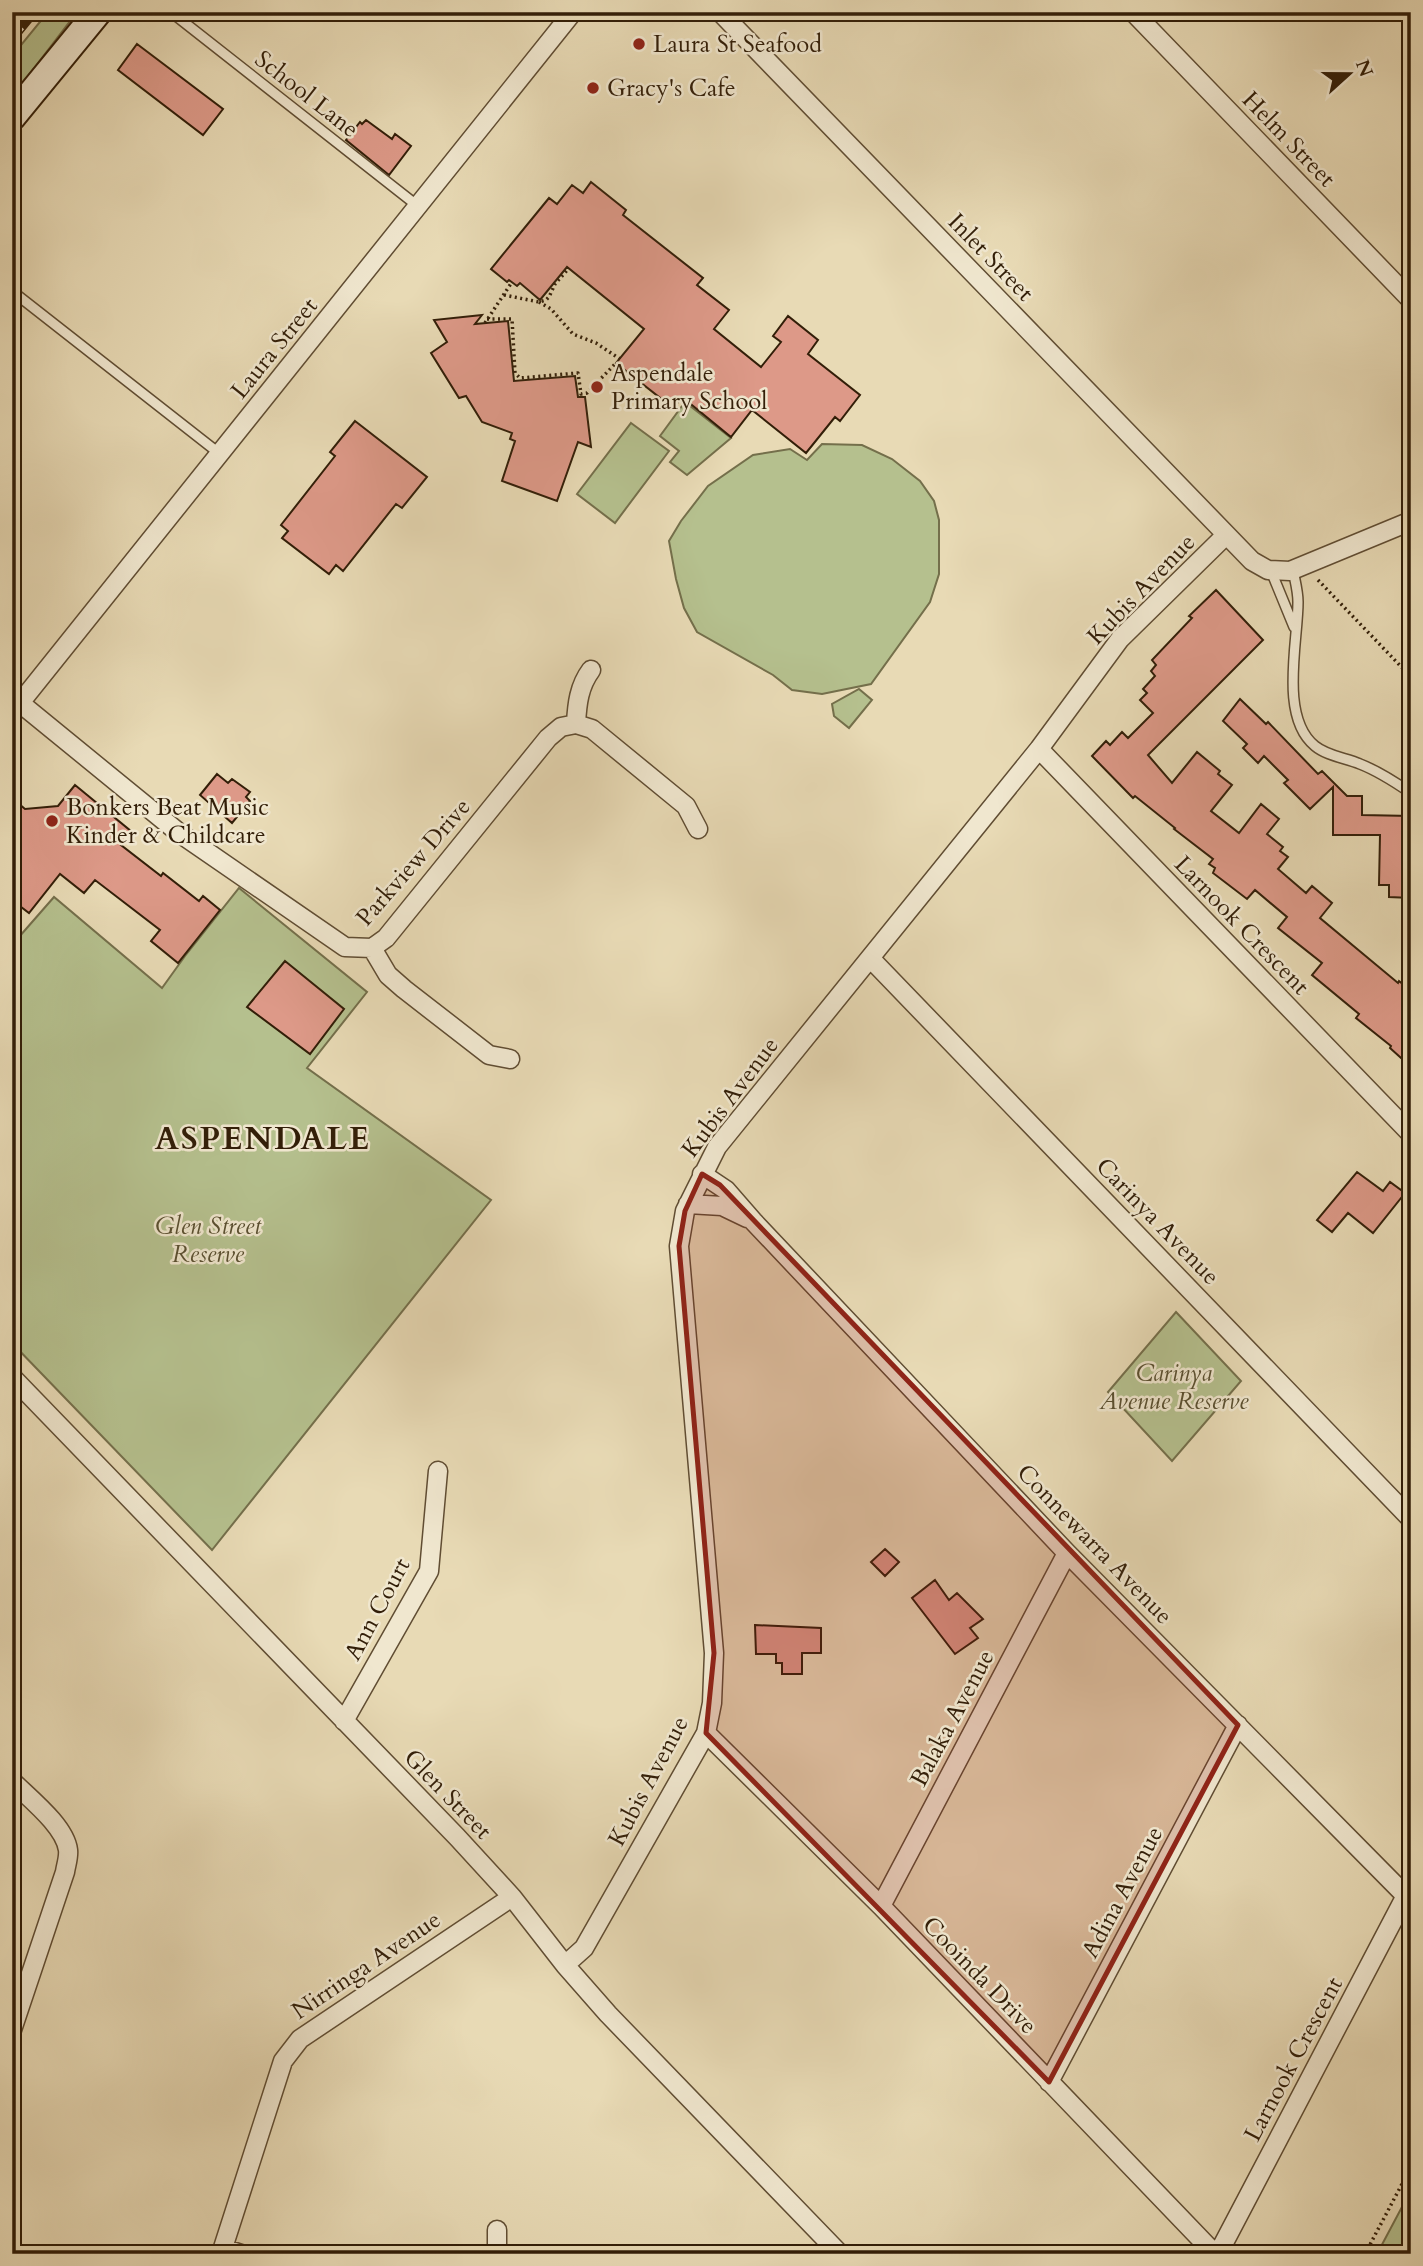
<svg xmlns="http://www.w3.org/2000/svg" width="1423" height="2266" viewBox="0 0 1423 2266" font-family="Cardo,serif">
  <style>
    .green { fill: #b5c08e; stroke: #746f4b; stroke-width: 2 }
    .building { fill: #d98; stroke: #321e08; stroke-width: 2 }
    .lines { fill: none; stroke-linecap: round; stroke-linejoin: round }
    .lane-casing { stroke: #604d33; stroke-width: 12 }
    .street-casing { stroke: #604d33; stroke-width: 21 }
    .secondary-casing { stroke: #321e08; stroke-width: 30 }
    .path { stroke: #321e08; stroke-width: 3.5; stroke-dasharray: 2 3.5; stroke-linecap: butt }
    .lane { stroke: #f0e7cf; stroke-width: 9 }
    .street { stroke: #f0e7cf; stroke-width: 18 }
    .secondary { stroke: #f0e7cf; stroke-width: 26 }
    .rail-casing { stroke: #321e08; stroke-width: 8 }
    .rail { stroke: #f0e7cf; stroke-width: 5; stroke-dasharray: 16; stroke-linecap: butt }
    .marked { fill: #8f2418; fill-opacity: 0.2; stroke: #8f2418; stroke-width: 5; stroke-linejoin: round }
    .poi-dot { fill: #8f2418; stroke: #f0e7cf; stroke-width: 2.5 }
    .labels { text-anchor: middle; stroke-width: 5; stroke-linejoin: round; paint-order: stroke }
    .poi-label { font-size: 24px; fill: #321e08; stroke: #f0e7cf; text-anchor: start }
    .street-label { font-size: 24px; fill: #321e08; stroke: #f0e7cf }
    .park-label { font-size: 24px; font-style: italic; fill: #594f30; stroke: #f0e7cf }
    .district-label { font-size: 32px; font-weight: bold; letter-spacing: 2px; fill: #321e08; stroke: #f0e7cf }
  </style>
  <rect width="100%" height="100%" fill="#e8dab5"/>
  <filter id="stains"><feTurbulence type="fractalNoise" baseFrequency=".00286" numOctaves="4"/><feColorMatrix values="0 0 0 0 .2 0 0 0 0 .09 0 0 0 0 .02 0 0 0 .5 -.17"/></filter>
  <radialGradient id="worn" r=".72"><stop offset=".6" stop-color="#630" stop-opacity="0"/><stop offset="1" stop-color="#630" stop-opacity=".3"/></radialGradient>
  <path class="green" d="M48,12H77L12,97V56Z
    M685,402L731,438L687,475L670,462L679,451L660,436Z
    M631,423L669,451L615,523L577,494Z
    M822,444L862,445L892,459L920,481L934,501L939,520V574L930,602L871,684L822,694L792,690L773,675L697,632L684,608L676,579L669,541L681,521L708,486L753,455L790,449L807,460Z
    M859,689L872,700L849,728L834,716L832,704Z
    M239,888L367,992L307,1068L491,1200L212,1550L12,1343V945L54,897L162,988L185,956Z
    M1176,1312L1241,1381L1172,1461L1108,1392Z
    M1411,2190V2254H1377Z"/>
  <path class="building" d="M137,44L223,109L203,135L118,70Z
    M366,120L392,139L395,134L411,146L389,175L346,140L360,122L362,124Z
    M591,182L626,210L623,215L703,278L697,285L729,310L714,329L761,367L781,342L773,336L788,316L818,340L808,354L860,395L840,421L835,417L806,453L752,410L731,437L682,397L673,408L616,363L644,329L567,267L540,300L520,283L517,286L509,280L507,282L491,269L549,198L557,204L572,185L583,193Z
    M482,315L475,324L508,321L514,381L575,376L578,397H585L591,447L578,442L557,501L502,481L515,441L510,439L512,433L482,422L466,396L459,398L431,353L447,342L434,320Z
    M355,421L427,477L402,508L396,504L343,571L336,565L329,574L282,538L288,531L281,525L335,456L330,452Z
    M1216,590L1263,640L1148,755L1172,783L1197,752L1220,771L1218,774L1232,785L1211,811L1239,833L1261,804L1279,819L1267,834L1283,847L1280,851L1288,857L1278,869L1306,893L1312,886L1332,903L1320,918L1398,983L1399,981L1411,991V1067L1390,1048L1391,1046L1356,1018L1359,1014L1312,975L1322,963L1278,928L1287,917L1255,890L1247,899L1213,873L1215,868L1209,864L1213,859L1174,829L1175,828L1135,796L1133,798L1092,756L1106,741L1110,745L1122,732L1128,738L1153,713L1140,700L1147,693L1143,689L1155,676L1151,671L1156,665L1152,660L1192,618L1189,616Z
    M1240,699L1266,724L1268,722L1318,774L1322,771L1347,796H1362V815L1411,816V898L1389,897V885H1379L1380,835H1333V787L1310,809L1284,783L1288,780L1264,756L1258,763L1243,748L1247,744L1223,721Z
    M217,774L228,783L232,779L250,792L246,797L250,801L232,823L200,795Z
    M75,785L132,832L121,845L161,876L163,873L199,901L203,896L220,910L178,963L151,941L160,930L95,880L84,893L60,874L29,913L12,900V798L25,809L58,806Z
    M285,961L344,1009L310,1054L247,1007Z
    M1357,1172L1383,1191L1390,1182L1405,1193L1373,1233L1348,1213L1332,1232L1317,1220Z
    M885,1549L899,1562L885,1576L871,1562Z
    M935,1580L949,1600L957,1593L983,1619L970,1628L978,1638L955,1654L912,1598Z
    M755,1625L821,1628V1653H802V1674H782V1663H776V1654H756Z"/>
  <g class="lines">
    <g class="lane-casing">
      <path id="lane" d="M171,12L419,207
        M12,291L220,454
        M1293,570C1295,581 1298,591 1298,602C1298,642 1279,717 1315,746C1327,756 1346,758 1360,764C1378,771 1395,782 1411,793
        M1271,571L1294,627"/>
    </g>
    <g class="street-casing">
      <path id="street" d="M720,12L1252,561L1268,570L1290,571L1411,521
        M1133,12L1411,300
        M20,703L178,832L345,947L372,948L386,938L548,738L561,727L576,724C577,704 579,686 591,670
        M12,713L573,12
        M576,724L592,729L686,806L698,829
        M1039,749L1411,1134
        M372,948L388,975L404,989L489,1055L510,1059
        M870,958L1411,1519
        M702,1174L726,1190L753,1221L1067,1553L1406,1896
        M688,1204L722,1206L747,1218
        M12,1377L457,1837L512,1897L565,1965L608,2014L840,2254
        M344,1721L429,1571L438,1471
        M706,1733L881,1906L1215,2254
        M12,1781C29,1798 65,1826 68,1850C69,1857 66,1865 65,1872L12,2030
        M881,1906L1067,1553
        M565,1965L584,1948L706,1733L712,1703L714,1653L679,1246L685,1211L717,1147L1039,749L1120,639L1226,535
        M1049,2082L1238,1725
        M223,2248L241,2254
        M221,2254L283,2061L300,2039L512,1897
        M497,2254V2230
        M1218,2254L1411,1886"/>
    </g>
    <g class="secondary-casing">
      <path id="secondary" d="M12,117L98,12"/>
    </g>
    <path class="path" d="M504,295L539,302L546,300L549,297L555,284L569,268
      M539,302L551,309L573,334L596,343L620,359
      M487,319H512L515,373L520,378L578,373L581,394L587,393L616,363
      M485,323L512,282
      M1318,580L1411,677
      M1365,2254L1411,2167"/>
    <use href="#lane" class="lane"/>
    <use href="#street" class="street"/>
    <use href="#secondary" class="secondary"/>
    <g class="rail-casing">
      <path id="rail" d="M12,20L18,12
        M12,40L35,12"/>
    </g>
    <use href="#rail" class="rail"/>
  </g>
  <path class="marked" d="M702,1174L720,1185L1238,1725L1049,2082L706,1733L714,1653L679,1246L685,1211Z"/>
  <g class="poi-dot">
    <circle cx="639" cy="44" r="7"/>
    <circle cx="593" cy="88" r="7"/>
    <circle cx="597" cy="387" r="7"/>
    <circle cx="52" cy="821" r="7"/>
  </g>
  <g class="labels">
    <g class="poi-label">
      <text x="653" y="52">Laura St Seafood</text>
      <text x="607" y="96">Gracy's Cafe</text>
      <text x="611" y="381">Aspendale<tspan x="611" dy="28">Primary School</tspan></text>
      <text x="66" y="815">Bonkers Beat Music<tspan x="66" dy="28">Kinder &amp; Childcare</tspan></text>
    </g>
    <g class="street-label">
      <text transform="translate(307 94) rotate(38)" y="8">School Lane</text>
      <text transform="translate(1289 139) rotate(46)" y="8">Helm Street</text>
      <text transform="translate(991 257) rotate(46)" y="8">Inlet Street</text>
      <text transform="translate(274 348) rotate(-51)" y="8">Laura Street</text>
      <text transform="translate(1141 589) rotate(-46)" y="8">Kubis Avenue</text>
      <text transform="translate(413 862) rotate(-49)" y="8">Parkview Drive</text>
      <text transform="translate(1242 925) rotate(46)" y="8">Larnook Crescent</text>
      <text transform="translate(730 1097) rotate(-53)" y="8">Kubis Avenue</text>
      <text transform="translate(1158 1221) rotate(46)" y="8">Carinya Avenue</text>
      <text transform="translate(1095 1544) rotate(46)" y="8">Connewarra Avenue</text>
      <text transform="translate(377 1609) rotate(-62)" y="8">Ann Court</text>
      <text transform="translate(952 1718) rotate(-62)" y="8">Balaka Avenue</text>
      <text transform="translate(648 1781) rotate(-62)" y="8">Kubis Avenue</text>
      <text transform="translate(448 1794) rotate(46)" y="8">Glen Street</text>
      <text transform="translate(1122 1892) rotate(-62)" y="8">Adina Avenue</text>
      <text transform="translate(366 1965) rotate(-34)" y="8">Nirringa Avenue</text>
      <text transform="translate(980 1975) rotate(46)" y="8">Cooinda Drive</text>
      <text transform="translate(1293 2059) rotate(-62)" y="8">Larnook Crescent</text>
    </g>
    <g class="park-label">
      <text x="208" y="1234">Glen Street<tspan x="208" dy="28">Reserve</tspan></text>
      <text x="1174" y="1381">Carinya<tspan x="1174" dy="28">Avenue Reserve</tspan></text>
    </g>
    <g class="district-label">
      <text x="263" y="1149">ASPENDALE</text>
    </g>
  </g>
  <rect width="1423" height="2266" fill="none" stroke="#e8dab5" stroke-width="42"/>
  <rect x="14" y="14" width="1395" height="2238" fill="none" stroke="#321e08" stroke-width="3.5"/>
  <rect x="21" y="21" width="1381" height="2224" fill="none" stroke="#321e08" stroke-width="2"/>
  <g transform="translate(1349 74) rotate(69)" stroke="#f0e7cf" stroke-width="5" paint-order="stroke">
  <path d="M0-5L12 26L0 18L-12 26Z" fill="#321e08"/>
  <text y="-10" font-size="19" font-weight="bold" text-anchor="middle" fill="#321e08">N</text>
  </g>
  <rect width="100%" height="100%" filter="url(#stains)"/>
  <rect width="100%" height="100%" fill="url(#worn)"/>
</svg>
